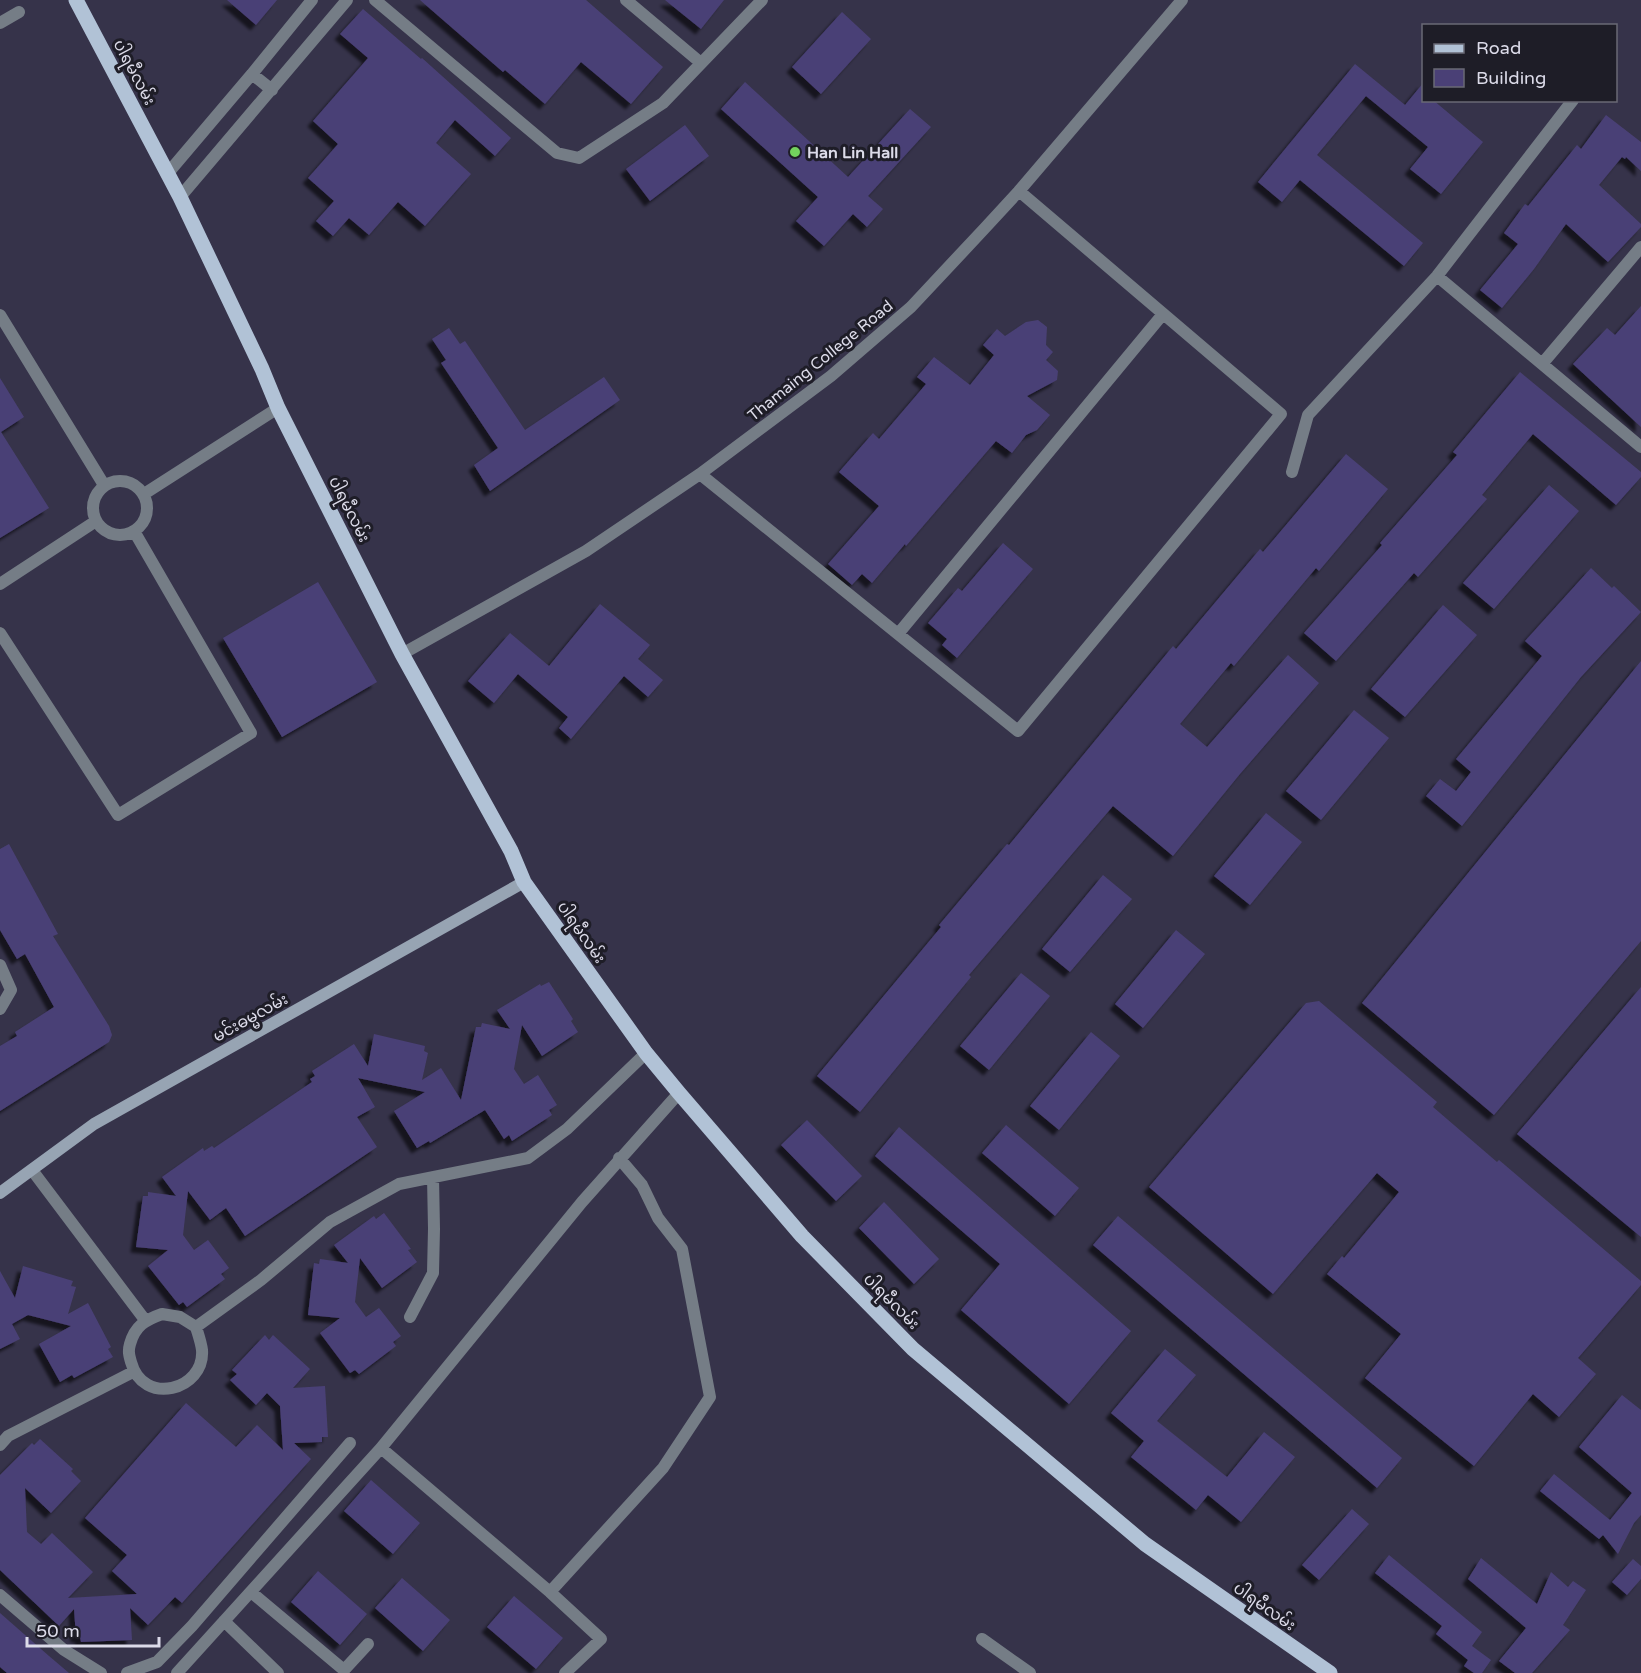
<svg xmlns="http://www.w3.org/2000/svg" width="1641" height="1673" viewBox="0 0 1641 1673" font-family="'Varela Round','Noto Sans Myanmar',sans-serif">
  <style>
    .building { fill: #4a4076; filter: url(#shadow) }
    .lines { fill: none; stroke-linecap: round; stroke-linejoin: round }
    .minor { stroke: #757d86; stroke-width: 12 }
    .secondary { stroke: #97a4b3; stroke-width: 12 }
    .primary { stroke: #b1c2d6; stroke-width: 15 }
    .poi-dot { fill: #73d25d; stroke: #1e1d27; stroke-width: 2 }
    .labels { text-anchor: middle; stroke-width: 6; stroke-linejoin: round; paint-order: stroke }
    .street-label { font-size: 16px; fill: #dcdbe9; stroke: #1e1d27 }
    .poi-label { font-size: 16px; font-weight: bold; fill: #dcdbe9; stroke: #1e1d27; text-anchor: start }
  </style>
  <defs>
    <filter id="shadow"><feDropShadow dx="-5.5" dy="5.5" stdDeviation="1.5" flood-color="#0009"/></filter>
  </defs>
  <rect width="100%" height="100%" fill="#36334a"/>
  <path class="building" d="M227,0H277L256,25Z
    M420,0H586L663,67L631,104L581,62L545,104L505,70L503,72Z
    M665,0H724L701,29Z
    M363,9L421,59L422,58L511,138L495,156L455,120L436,143L471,174L425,226L398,202L369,235L349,218L333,236L316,221L334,201L308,178L338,144L313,121L368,58L340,34Z
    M842,12L871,39L821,94L792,67Z
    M1355,64L1405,105L1424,82V100H1433L1483,142L1441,194L1410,169L1428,147L1366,96L1317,155L1423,243L1404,266L1300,180L1282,202L1258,182Z
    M745,82L848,177L910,109L931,127L868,196L883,209L867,227L853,214L824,246L796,221L818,197L721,109Z
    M1606,115L1641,142V171L1626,157L1625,159L1622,157L1599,185L1641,224V227L1608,262L1566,224L1534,269L1502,308L1480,290L1518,244L1504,233L1525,204L1528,206L1577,145L1581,149Z
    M685,125L709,156L650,201L626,169Z
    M1641,306V427L1573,364L1607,328L1615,335Z
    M1038,320L1047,327L1046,345L1053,352L1046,360L1058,371L1057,380L1027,396L1050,415L1037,430L1026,435L1012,453L996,441L906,546L905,544L872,583L862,574L852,585L828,564L879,506L839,472L873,433L879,439L926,384L917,377L934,357L970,385L994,355L983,345L997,329L1005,336L1026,322Z
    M449,328L460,344L465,341L525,430L604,377L620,400L490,491L474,465L498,448L441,363L446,360L432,339Z
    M1520,372L1641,472V477L1616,505L1533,434L1482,495L1487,499L1418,577L1414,573L1336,661L1304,633L1382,545L1380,543L1457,455L1453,452Z
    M0,378L24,417L1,432L49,508L0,538Z
    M1346,454L1388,489L1319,571L1316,568L1234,666L1231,663L1180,724L1207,747L1288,655L1319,683L1240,774L1173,856L1113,806L969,975L971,977L860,1112L817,1076L941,927L939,925L1007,844L1009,845L1173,646L1176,649L1260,549L1263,552Z
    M1549,485L1579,511L1494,609L1463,583Z
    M1003,543L1033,569L957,658L942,645L947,639L928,623L958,588L962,591Z
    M1591,568L1612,588L1614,586L1641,612L1581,677L1462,826L1426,796L1440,779L1456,791L1471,772L1456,759L1542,656L1525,641Z
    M318,582L377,682L282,737L223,638Z
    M600,604L650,645L638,659L663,680L648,697L624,676L571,739L559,728L568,717L518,674L494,703L468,681L510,633L549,666Z
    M1443,605L1477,635L1405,717L1371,689Z
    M1641,661V941L1494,1115L1362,1003Z
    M1354,710L1389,738L1321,820L1286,791Z
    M1266,813L1302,842L1250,905L1214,876Z
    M9,844L58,934L53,936L109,1026L112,1035L109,1042L0,1111V1046L17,1036L15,1032L54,1007L25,954L17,959L0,930V849Z
    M1103,875L1132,899L1070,972L1042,949Z
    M1176,930L1205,954L1143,1028L1115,1004Z
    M1021,973L1050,996L989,1070L960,1046Z
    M549,982L573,1019L571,1021L578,1032L542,1056L522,1025L514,1069L524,1084L538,1075L557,1105L549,1110L552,1115L512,1141L509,1135L504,1139L485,1110L430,1143L429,1141L417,1148L394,1111L425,1092L358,1078L375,1107L357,1117L377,1147L245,1236L226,1208L210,1220L188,1191L183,1235L194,1250L208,1240L229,1268L221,1274L225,1279L187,1307L183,1302L179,1305L148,1266L168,1250L136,1247L143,1196H148V1192L176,1196L162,1177L203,1148L204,1151L212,1146L214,1148L312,1082L310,1079L315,1076L312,1071L354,1044L368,1066L374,1034L425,1046L424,1051L428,1053L422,1080L441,1068L461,1100L476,1027H481L482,1023L510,1029L497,1010L540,984L541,986Z
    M1641,987V1237L1517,1134Z
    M1319,1001L1437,1102L1433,1107L1497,1162L1499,1160L1641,1281V1285L1578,1358L1596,1374L1559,1417L1533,1394L1474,1466L1365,1378L1401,1334L1327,1274L1342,1256L1344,1258L1399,1192L1377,1173L1273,1294L1149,1187L1306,1003Z
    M1091,1032L1120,1056L1059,1130L1030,1106Z
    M807,1120L862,1176L836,1201L781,1145Z
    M1006,1125L1079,1188L1055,1216L982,1153Z
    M899,1127L1131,1331L1069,1404L961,1310L1000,1264L875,1156Z
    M884,1202L939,1259L914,1284L859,1228Z
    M384,1213L411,1249L408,1250L417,1262L382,1288L360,1258L355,1302L366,1317L379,1308L401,1336L393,1342L396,1346L359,1374L355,1370L350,1373L320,1333L340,1318L308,1315L314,1263L319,1264L320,1259L348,1263L334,1245L374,1216L376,1219Z
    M1118,1216L1402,1458L1377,1488L1093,1245Z
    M23,1266L73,1281L71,1286L76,1287L68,1314L88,1303L111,1347L108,1349L113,1357L74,1378L72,1375L60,1382L39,1344L71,1326L28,1315L12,1324L20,1339L0,1349V1271L15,1298Z
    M265,1335L269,1340L273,1335L310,1369L293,1388L325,1386L328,1437H322V1442L294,1443L311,1459L182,1603L175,1597L148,1625L130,1608L132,1640L81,1642L80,1637H76L74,1609L59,1626L0,1570V1475L32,1443L34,1445L40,1439L73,1469L71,1471L81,1481L51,1513L25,1488L27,1532L41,1544L52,1533L93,1572L68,1598L137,1594L112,1571L127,1555L85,1518L186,1403L236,1447L257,1425L283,1450L280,1406L267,1393L256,1405L230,1380L237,1374L232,1370Z
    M1165,1349L1196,1375L1157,1421L1227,1477L1264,1432L1295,1457L1241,1522L1208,1495L1196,1510L1131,1457L1144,1441L1111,1413Z
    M1622,1395L1641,1410V1515L1634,1523L1618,1554L1603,1535L1599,1539L1540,1491L1554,1474L1610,1520L1632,1493L1579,1447Z
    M371,1480L420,1523L393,1554L344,1511Z
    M1352,1509L1369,1524L1319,1580L1302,1565Z
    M1389,1555L1482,1632L1472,1646L1491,1660L1482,1673H1474L1464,1666L1468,1660L1436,1634L1442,1626L1375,1573Z
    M1481,1558L1537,1604L1551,1572L1568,1587L1573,1581L1586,1590L1563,1625L1570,1630L1532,1673H1515L1499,1661L1526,1628L1468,1579Z
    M1633,1559L1641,1566V1579L1627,1595L1612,1582Z
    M318,1571L367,1614L340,1645L291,1602Z
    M402,1578L450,1620L423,1651L375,1608Z
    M514,1596L563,1638L536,1669L487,1627Z
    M0,1613L49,1656L69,1673H7L0,1667Z"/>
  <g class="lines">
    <path class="minor" d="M375,0L557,153L579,158L663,103L762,0
      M626,0L701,63
      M0,23L19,12
      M252,74L272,90
      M168,173L252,74L312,0
      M180,197L347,0
      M1437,276L1641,447
      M0,315L104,485
      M1542,364L1641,247
      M1292,472L1308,415L1437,276L1573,100
      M700,474L1018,731L1281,414L1019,191
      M93 508a27 27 0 1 1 54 0a27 27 0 1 1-54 0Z
      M144,494L278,408
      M0,584L96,521
      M0,633L118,815L251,733L134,531
      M898,634L1163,314
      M402,654L586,551L700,474L831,376L911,307L984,229L1019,191L1182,0
      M0,965L11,990L0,1009
      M32,1170L145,1320
      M162,1314L180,1317L196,1327C198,1334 201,1342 202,1350C205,1390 143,1407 131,1362C129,1355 128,1351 130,1344C135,1326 145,1320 162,1314Z
      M410,1317L433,1273L434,1229L433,1177
      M196,1327L261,1280L330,1222L399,1184L528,1158L567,1129L646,1053
      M0,1445L8,1436L133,1372
      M381,1448L550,1592L601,1639L565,1673
      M251,1592L344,1670L368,1644
      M550,1592L663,1468L710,1397L682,1249L658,1218L642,1185L619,1158
      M0,1595L64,1650L101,1673
      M224,1621L278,1673
      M982,1639L1030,1673
      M127,1673L157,1662L192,1626L350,1443
      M177,1673L381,1448L582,1202L679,1093"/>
    <path class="secondary" d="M0,1193L94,1124L524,882"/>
    <path class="primary" d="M76,0L180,197L262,369L278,408L402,654L511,851L524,882L646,1053L679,1093L802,1236L913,1349L1145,1544L1330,1673"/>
  </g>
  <circle class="poi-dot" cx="795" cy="152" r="6"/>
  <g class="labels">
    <g class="street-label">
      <text transform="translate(135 72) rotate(62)" y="6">ပါရမီလမ်း</text>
      <text transform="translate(820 360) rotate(-39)" y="6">Thamaing College Road</text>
      <text transform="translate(350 509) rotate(63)" y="6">ပါရမီလမ်း</text>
      <text transform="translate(582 932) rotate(55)" y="6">ပါရမီလမ်း</text>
      <text transform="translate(250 1017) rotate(-29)" y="6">မင်းဓမ္မလမ်း</text>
      <text transform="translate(892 1301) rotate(45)" y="6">ပါရမီလမ်း</text>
      <text transform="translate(1265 1606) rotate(35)" y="6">ပါရမီလမ်း</text>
    </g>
    <g class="poi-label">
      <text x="807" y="158">Han Lin Hall</text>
    </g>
  </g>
  <rect x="1422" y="24" width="195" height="78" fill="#1e1d27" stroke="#6a6975" stroke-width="1.5"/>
  <rect x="1434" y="44" width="30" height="9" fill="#b1c2d6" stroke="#6a6975" stroke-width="1.5"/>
  <text x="1476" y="54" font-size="18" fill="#dcdbe9">Road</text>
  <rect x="1434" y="69" width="30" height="18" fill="#4a4076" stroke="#6a6975" stroke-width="1.5"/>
  <text x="1476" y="84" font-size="18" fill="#dcdbe9">Building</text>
  <path d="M27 1637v9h132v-9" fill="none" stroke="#dcdbe9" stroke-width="3"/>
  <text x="36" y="1637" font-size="18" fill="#dcdbe9" stroke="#1e1d27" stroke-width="4.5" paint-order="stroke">50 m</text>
</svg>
